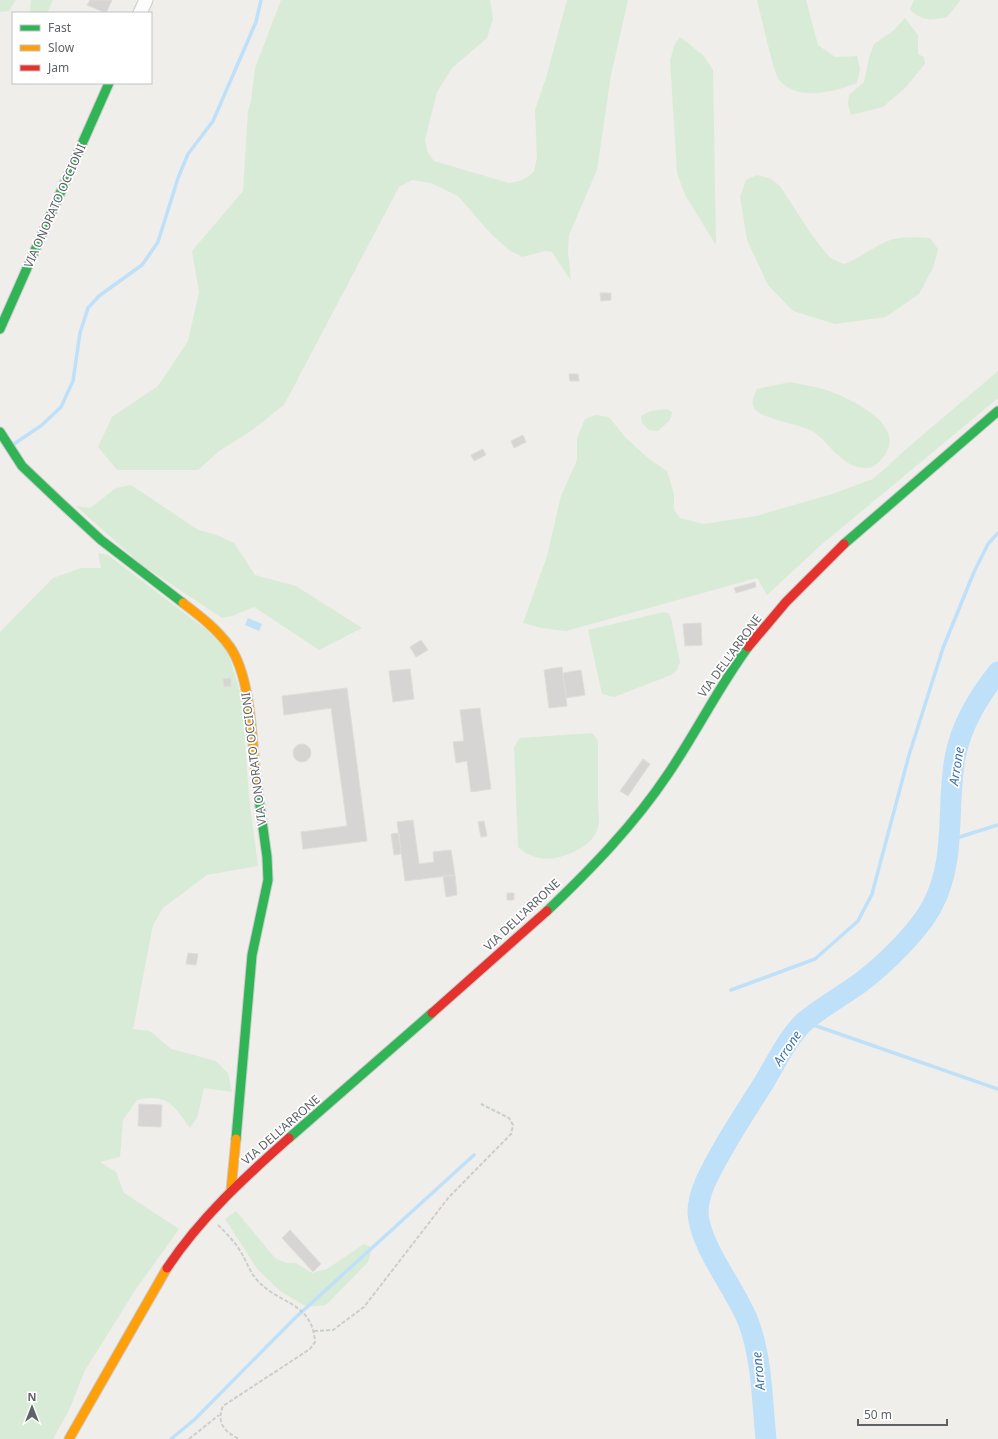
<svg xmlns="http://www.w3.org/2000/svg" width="998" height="1439" viewBox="0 0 998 1439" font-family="'Noto Sans',sans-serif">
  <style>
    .green { fill: #d8ebd6 }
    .water { fill: #bfe0f9 }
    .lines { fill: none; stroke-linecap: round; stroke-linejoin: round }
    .stream { stroke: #bfe0f9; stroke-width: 3.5 }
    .river { stroke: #bfe0f9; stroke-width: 21 }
    .building { fill: #d6d5d3; stroke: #deddd9 }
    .street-casing { stroke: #cbcccc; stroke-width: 15 }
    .fast-casing { stroke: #cacacb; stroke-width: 11 }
    .slow-casing { stroke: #cacacb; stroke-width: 11 }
    .jam-casing { stroke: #cacacb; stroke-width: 11 }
    .path { stroke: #cacfcc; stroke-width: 2; stroke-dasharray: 4 2; stroke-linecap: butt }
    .street { stroke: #fdfcfc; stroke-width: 13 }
    .fast { stroke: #30b455; stroke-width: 9 }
    .slow { stroke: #ff9f0a; stroke-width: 9 }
    .jam { stroke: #e5322d; stroke-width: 9 }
    .labels { text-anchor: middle; stroke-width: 3.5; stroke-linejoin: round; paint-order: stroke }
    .street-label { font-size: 12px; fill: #5f6368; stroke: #fff }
    .water-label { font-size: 13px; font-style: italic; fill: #4174aa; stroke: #fff }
  </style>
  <rect width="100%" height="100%" fill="#efeeea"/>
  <path class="green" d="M0,0H16L9,11L0,12Z
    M31,0H53L47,13H30Z
    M281,0H490L493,19L487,38L452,68L437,92L425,140L428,153L434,161L509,183L519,181L528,177L534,171L537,158L535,110L546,78L567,0H628L611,75L597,170L569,235L568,251L571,281L552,252L545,251L522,257L509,250L491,234L458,196L431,183L412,180L399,187L284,405L251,431L218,452L198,470H117L98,447L112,417L158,386L188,341L199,292L192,251L243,191L248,111L251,101L255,68Z
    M757,0H806L818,45L835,57L857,56L860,69L857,83C833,92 799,102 779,80C774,74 760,12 757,0Z
    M914,0H960V1L947,17C930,20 924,22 910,10Z
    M905,18L918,35V54L924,57L925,64L905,88L883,107L851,115L848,104L849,95L864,82L869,58L874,44L894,30Z
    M680,37L703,55L713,70L716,245L685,195L677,173L670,61L674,46Z
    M757,175L771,179L780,186L811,234L830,258L844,264C858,259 869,250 883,243C896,236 916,237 930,238L938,249L933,268L919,294L886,317L835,324L793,311L768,285L747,240L740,197L746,180Z
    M998,371V398L821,545L767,595L757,578L566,631L541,628L523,623L547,556L561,496L577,460V438L585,419L596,415L609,417L625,437L648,458L667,471L674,494V510L680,518L704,524L756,516L832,494L873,479L912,444Z
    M790,382C804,385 819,387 832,392C852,400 904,424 886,453C881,460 875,469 865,468C843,468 830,444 814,432C801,424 762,419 755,409C750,403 754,396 757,389Z
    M667,409L672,412L670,420L658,431L649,430L642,423L641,416L650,411Z
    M131,485L198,530L214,534L234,543L255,575L296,586L362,628L319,650L254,607L232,616L222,618L142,565L76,506L90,508L116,488Z
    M98,553L108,555L208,631L228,652L242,699L249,797L258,866L207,875L163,908L153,925L133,1029L150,1031L171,1049L216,1061L228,1073L232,1092L204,1088L197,1118L190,1128C173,1105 168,1093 137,1100L123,1120L120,1157L100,1162L116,1172L124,1193L179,1229L136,1289L84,1372L70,1408L53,1439H0V632L53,578L81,568H101Z
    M664,612L668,613L671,618L680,662L677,670L671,675L614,697L602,694L588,630Z
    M592,733L598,741C598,761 598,782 598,802C598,810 600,820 598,827C594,845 571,855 555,858C542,860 528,857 518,847L514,747L520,738Z
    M236,1211L275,1258L286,1263H296L312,1273L327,1269L364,1244L372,1248L368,1262L326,1305L307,1307L280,1291L258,1270L225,1219Z"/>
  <path class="water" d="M248,618L262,624L259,631L245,625Z"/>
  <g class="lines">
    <path class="stream" d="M14,444L42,425L61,407L73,381L80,333L88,308L99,296L142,265L158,242L178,178L188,154L213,121L256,22L261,0
      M950,840L998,825
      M731,990L815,959L858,921L872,894L909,755L943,648L974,572L988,544L998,533
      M805,1022L998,1089
      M171,1439L194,1420L295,1318L474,1155"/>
    <path class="river" d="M766,1439C762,1400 762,1357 748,1321C735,1288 700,1247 698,1213C698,1203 701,1192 705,1183C721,1148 743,1116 763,1084C776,1063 787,1038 805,1021C822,1007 842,996 860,983C883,966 919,931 932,906C957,860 946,807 955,758C961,725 978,698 998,672"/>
  </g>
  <path class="building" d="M90,0H112L106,13L87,5Z
    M600,293H611V300L601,301Z
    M569,374H578L579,381H570Z
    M523,435L526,442L514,448L511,441Z
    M483,449L486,455L474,461L471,455Z
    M755,582L756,587L736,593L734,588Z
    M701,623L702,645L685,646L683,624Z
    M421,640L428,650L416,657L410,647Z
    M562,667L567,706L549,708L544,670Z
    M410,669L414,699L393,702L389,671Z
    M581,670L585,695L566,698L563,673Z
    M231,678V686L224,687L223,679Z
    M347,688L367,841L303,849L301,832L347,826L331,708L284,715L282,696Z
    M480,708L491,789L471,792L467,761L456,763L453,742L464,741L460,710Z
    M293 753a9 9 0 1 1 18 0a9 9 0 1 1-18 0Z
    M643,759L650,764L628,796L620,791Z
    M413,820L419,864L434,862L433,852L451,850L455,875L405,881L397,822Z
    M484,821L487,836L481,837L478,822Z
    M399,833L401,854L394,855L391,834Z
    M455,875L457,895L446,897L443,876Z
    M507,893H514V900H507Z
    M188,953L198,954L196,965L186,964Z
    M139,1104L162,1105L161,1127L138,1126Z
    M290,1230L321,1264L313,1272L282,1238Z"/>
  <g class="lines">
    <g class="street-casing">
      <path id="street" d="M140,13L146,0"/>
    </g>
    <g class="fast-casing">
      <path id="fast" d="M0,329L109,83
        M0,432L22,466L61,503L101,540L183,603
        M844,544L998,411
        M547,911C591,869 634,825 668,774C696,733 718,688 748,647
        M289,1138L432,1013
        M236,1139L252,955L268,880L267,857L256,777"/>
    </g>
    <g class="slow-casing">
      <path id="slow" d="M183,603C200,616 217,629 230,647C251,677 252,741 256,777
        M231,1190L236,1139
        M69,1439L167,1268"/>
    </g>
    <g class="jam-casing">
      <path id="jam" d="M748,647L786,602L844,544
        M432,1013L547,911
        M167,1268C201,1217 244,1178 289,1138"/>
    </g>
    <path class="path" d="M218,1225C227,1234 236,1243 242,1254C247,1263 250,1272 257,1280C279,1305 312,1301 315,1342L310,1349L223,1406C216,1423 225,1432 239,1439
      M314,1331L333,1330L364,1307L449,1197L511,1134L513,1125L509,1118L481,1104
      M189,1439L219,1415"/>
    <use href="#street" class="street"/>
    <use href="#fast" class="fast"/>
    <use href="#slow" class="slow"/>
    <use href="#jam" class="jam"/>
  </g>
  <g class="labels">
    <g class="street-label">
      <text transform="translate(55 206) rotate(-66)" y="4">VIA ONORATO OCCIONI</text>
      <text transform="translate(730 656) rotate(-54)" y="4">VIA DELL'ARRONE</text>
      <text transform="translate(254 759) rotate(-97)" y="4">VIA ONORATO OCCIONI</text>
      <text transform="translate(522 915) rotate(-43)" y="4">VIA DELL'ARRONE</text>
      <text transform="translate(281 1130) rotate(-41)" y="4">VIA DELL'ARRONE</text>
    </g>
    <g class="water-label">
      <text transform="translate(956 766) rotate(-81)" y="5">Arrone</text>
      <text transform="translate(787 1048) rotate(-56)" y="5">Arrone</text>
      <text transform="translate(758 1371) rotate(-96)" y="5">Arrone</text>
    </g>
  </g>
  <rect x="12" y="12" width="140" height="72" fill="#ffffff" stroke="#bfc1c3"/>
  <rect x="20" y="25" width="20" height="6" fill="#30b455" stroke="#bfc1c3"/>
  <text x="48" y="32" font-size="12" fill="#5f6368">Fast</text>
  <rect x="20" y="45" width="20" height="6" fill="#ff9f0a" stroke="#bfc1c3"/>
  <text x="48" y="52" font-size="12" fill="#5f6368">Slow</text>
  <rect x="20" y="65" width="20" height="6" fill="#e5322d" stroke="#bfc1c3"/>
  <text x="48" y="72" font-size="12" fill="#5f6368">Jam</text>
  <g transform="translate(32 1407)" stroke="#ffffff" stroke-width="3" paint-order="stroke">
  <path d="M0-3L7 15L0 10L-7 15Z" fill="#5f6368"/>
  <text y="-6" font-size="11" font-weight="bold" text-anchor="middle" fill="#5f6368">N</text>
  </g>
  <path d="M858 1419v6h89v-6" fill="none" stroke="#5f6368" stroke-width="2"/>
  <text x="864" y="1419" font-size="12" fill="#5f6368" stroke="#ffffff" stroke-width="3" paint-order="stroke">50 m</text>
</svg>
